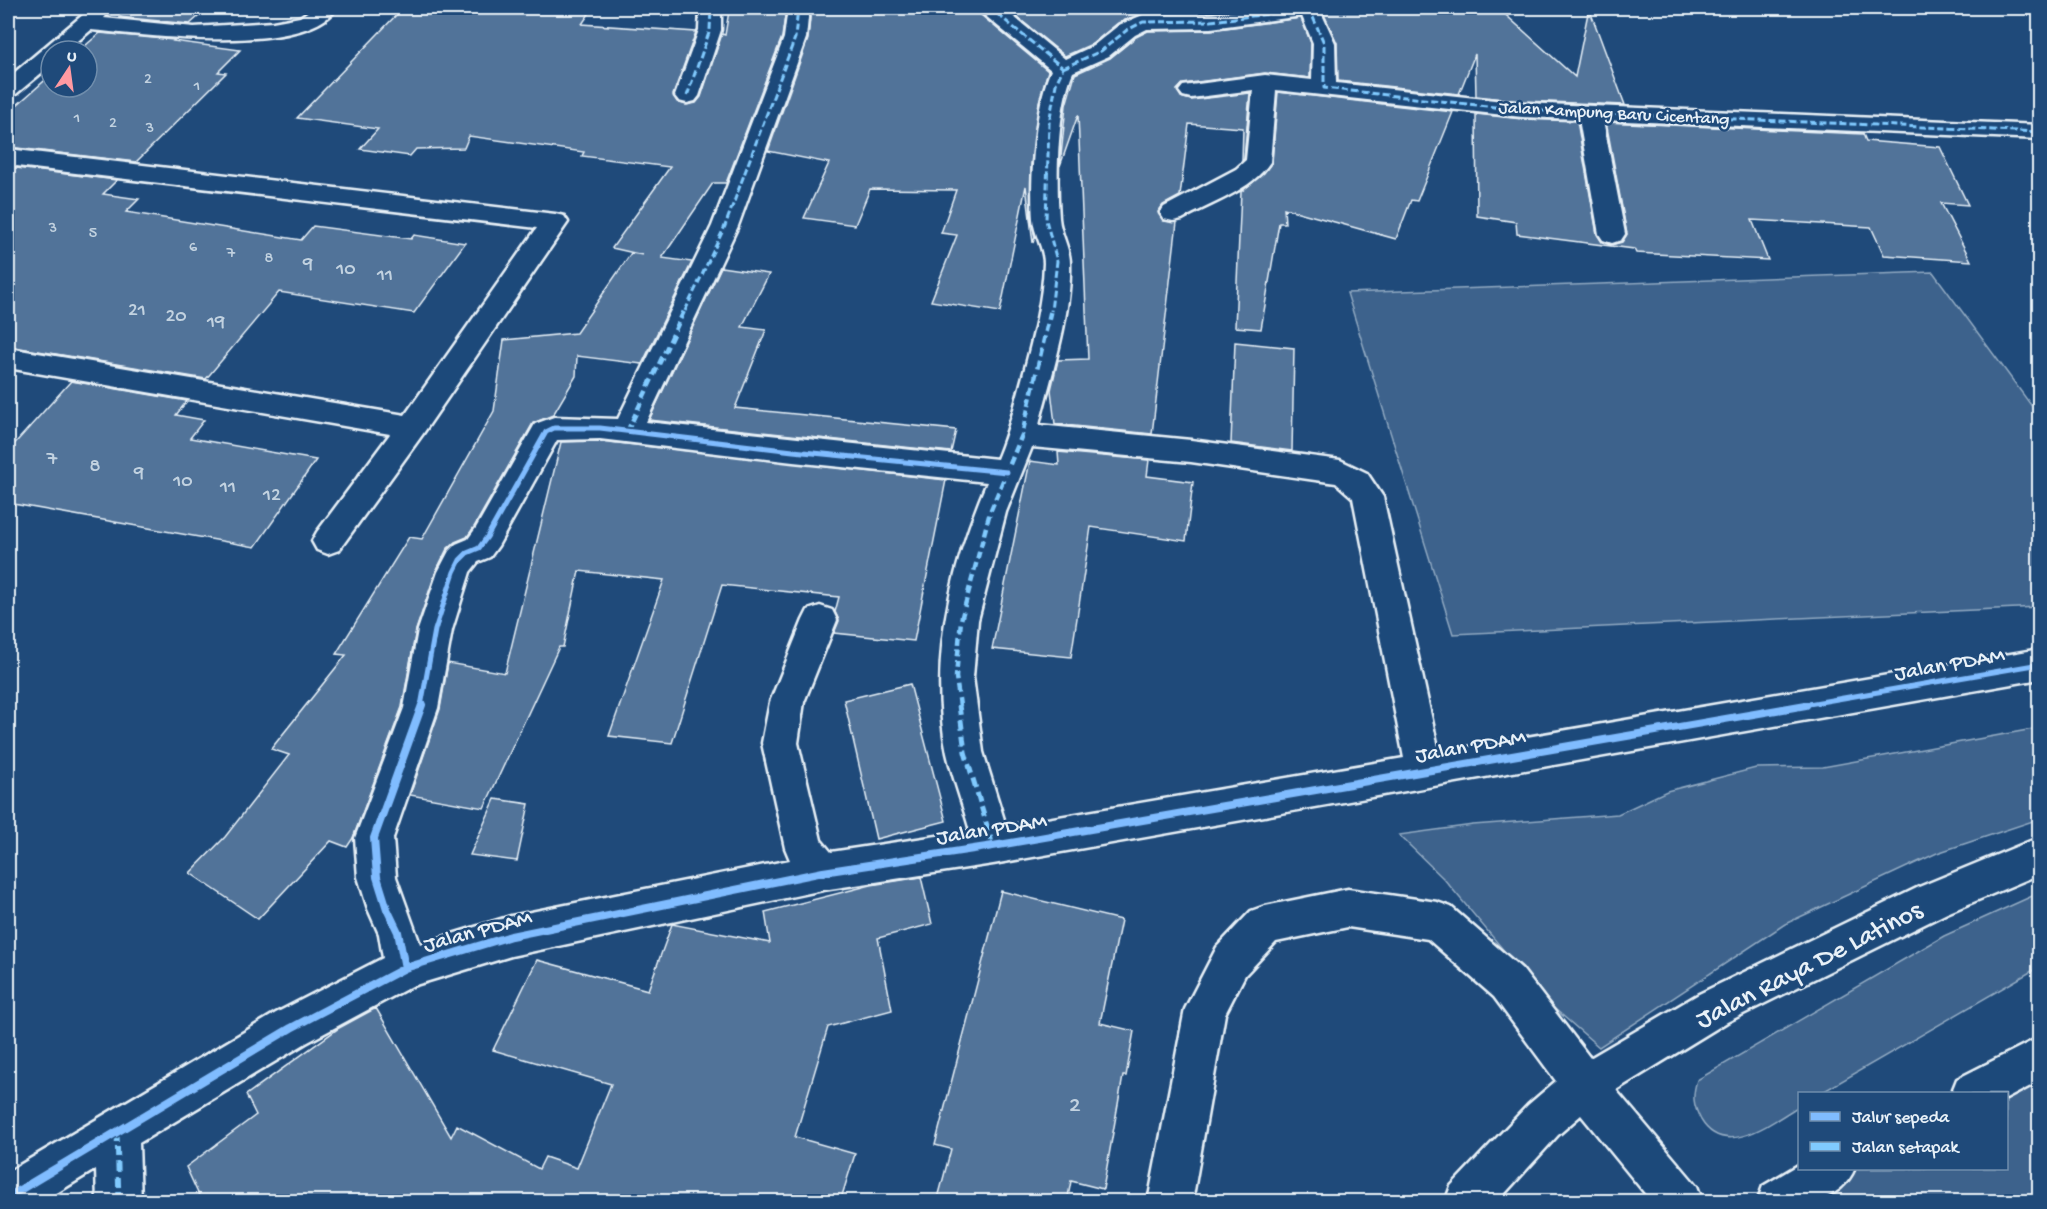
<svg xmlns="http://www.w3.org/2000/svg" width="2047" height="1209" viewBox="0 0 2047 1209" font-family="'Gochi Hand',sans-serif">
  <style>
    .green { fill: #3c628c; stroke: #92aac2; stroke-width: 1.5 }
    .building { fill: #517399; stroke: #e8f1f8; stroke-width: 1.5 }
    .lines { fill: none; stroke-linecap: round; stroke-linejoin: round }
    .minor-casing { stroke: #e8f1f8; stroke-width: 5 }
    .minor { fill: #1f4a7a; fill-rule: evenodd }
    .quiet-far2 { stroke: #80caff; stroke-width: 3; stroke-dasharray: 7 3; stroke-linecap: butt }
    .quiet-far1 { stroke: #80caff; stroke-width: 4.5; stroke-dasharray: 8 4.5; stroke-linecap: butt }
    .quiet { stroke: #80caff; stroke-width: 5; stroke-dasharray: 10 5; stroke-linecap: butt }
    .cycleway-far1-casing { stroke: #1f4a7a; stroke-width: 9 }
    .cycleway-casing { stroke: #1f4a7a; stroke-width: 11 }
    .cycleway-far1 { stroke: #80bcff; stroke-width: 5 }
    .cycleway { stroke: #80bcff; stroke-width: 8 }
    .labels { text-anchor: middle; stroke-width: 5; stroke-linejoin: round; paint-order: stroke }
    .far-number-label { font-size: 16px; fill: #c2d2e0 }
    .far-street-label { font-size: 18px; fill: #e8f1f8; stroke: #1f4a7a }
    .number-label { font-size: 20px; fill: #c2d2e0 }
    .street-label { font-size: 22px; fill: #e8f1f8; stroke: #1f4a7a }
    .near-number-label { font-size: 24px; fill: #c2d2e0 }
    .near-street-label { font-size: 27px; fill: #e8f1f8; stroke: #1f4a7a }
  </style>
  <rect width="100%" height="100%" fill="#1f4a7a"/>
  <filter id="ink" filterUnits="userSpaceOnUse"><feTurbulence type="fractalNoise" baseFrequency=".0167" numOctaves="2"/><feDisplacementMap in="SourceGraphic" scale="12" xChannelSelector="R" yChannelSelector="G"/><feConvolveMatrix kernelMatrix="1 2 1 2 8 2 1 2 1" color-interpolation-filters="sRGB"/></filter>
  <g filter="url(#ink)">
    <path class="green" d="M1933,272L2039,416V607L1453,634L1347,293Z
      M2039,728V819L1937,853L1785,924L1599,1047L1548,1003L1444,879L1399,835L1473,825L1618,814L1667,791L1756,768L1823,767Z
      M2039,893V967L1821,1093L1800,1094L1799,1106C1772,1122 1725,1160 1701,1120C1693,1105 1692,1096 1697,1080L1944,936Z
      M2039,1069L2040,1199L2037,1201L1792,1202L1850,1169L2006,1168V1094Z"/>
    <path class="building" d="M130,8H208L190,24L119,17Z
      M403,8H593L582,24L696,32L673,95L677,102L686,105L696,103L701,97L722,34L725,35L729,11L786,9L782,37L726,183H713L662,258L692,262L642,364L577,356L576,376L553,415L533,423L474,527L467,537L455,542L447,549L436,571L416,630L402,707L353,838L347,847L331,841L258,919L190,873L225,837L289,755L271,749L346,655L336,654L409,537L422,539L494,411L504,340L576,333L631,253L643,255L612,248L670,167L582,156L584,152L469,136L464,148L416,149L410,156L360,149L378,129L297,118Z
      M811,8H978L981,15L1048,71L1039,102L1031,164V219L1035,237L1033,243L1026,186L1000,312L931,301L957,235L941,233L956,190L870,189L855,225L804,218L829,163L768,151L808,39Z
      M1006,8H1251L1211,12L1142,13L1118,23L1092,44L1065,56Z
      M1321,8H1498L1575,77L1589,8L1625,105L1522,101L1476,96L1475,54L1459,94L1338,81L1337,43Z
      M1301,18L1311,43L1310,78L1265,73L1183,84L1177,90L1181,97L1191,100L1250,93L1244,159L1242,161L1243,128L1189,124L1180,196L1163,205L1158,212L1164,221L1177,222L1152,434L1055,424L1051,390L1058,360L1088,359L1078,115L1060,166L1066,105L1075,74L1110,58L1136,37L1148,31L1211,30Z
      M100,33L174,40L173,41L240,50L218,72L226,73L136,162L8,147V113L51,75V87H87V51H79Z
      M1278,92L1453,112L1417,201L1411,200L1396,239L1284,208L1285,223H1279L1261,329L1235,327L1241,192L1264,173L1272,162Z
      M1476,114L1522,119L1577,121L1597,234L1602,242L1611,245L1622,242L1627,234L1606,122L1863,134L1866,141L1940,147L1968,205L1941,203L1971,261L1884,255L1871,227L1752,220L1768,260L1636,253L1634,249L1517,234L1516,222L1477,216Z
      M8,167L117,180L103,194L139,199L126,212L301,240L313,226L411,239L414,235L465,243L414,313L279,292L206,379L8,346Z
      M721,267L769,274L742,327L766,330L735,408L956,430L951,452L649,420Z
      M1235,342L1294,348L1292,451L1231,443Z
      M71,381L187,401L176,415L204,420L190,438L316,460L255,547L8,503V451Z
      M600,441L946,480L914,641L834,633L839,621L835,612L839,597L722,585L672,743L609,736L664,580L579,571L563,647H559L484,808L410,795L440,709L448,663L505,673L561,442Z
      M1058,452L1149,460L1147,476L1193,482L1186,541L1091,527L1071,657L992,649L1030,461L1059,465Z
      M910,684L946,821L876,839L844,700Z
      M495,799L529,804L517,861L470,855Z
      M921,877L932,924L878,938L892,1010L828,1027L795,1137L855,1154L840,1202H202L186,1167L256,1115L246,1095L339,1028L376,1008L451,1137L457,1125L539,1169L545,1157L577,1168L611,1084L493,1050L537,960L648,990L672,924L770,943L765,912L871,885Z
      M1001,891L1121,920L1100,1023L1134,1031L1126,1076H1123L1103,1189L1071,1181L1067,1202H937L951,1149L935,1145Z"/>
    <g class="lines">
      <g class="minor-casing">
        <path id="minor" d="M91,8H112L104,18L194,27L273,22L300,17L313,8H337C303,57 144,35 91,30L66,51H51V65L16,94L8,96V78Z
          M700,8H721V30L699,96L695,101L687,103L679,101L675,96L699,30Z
          M788,8H809L806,38L738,226L646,422L997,459C1009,431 1016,401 1024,372C1033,337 1043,300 1044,263C1044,248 1034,234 1033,219C1030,180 1035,105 1051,70L982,13L980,8H1003L1065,59L1093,46L1119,25L1143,15L1211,14L1268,8H1319L1335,43L1336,83L1522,103L2040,125V139L1603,120L1625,234L1621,240L1612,243L1603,240L1599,234L1579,119L1522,117L1276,90L1270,162C1252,190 1211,203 1182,219L1173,221L1164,219L1160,213L1164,207L1236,169L1246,160L1253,90L1191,98L1183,96L1179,91L1183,86L1265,75L1312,80L1313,43L1302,16L1211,28L1147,29L1135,35L1109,56L1073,72C1057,108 1056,178 1059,218C1060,233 1070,248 1070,263C1072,313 1051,376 1039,425L1191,440L1340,460L1367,473L1383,497L1439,752L2040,649V679L993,864L823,890L511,956L412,986L306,1043L139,1143L141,1202H97L96,1169L42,1202H8V1172L276,1013L383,958L379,934L368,909L358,877L355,838L404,708L418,630L438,572L449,551L456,544L468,539L476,528L535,424L554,417L618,419L712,226L784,38ZM600,439L793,462L987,482C951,566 928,661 947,753C953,779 963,805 970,831L831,852L821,840L798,743L804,702L837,620L832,610L820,606L808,610L803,620L770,702L762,743L785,848L790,860L511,916L420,944L396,877L393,838L438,708L452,630L470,572L478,562L490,557L498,546L557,440ZM1032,447L1191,462L1336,483L1353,498L1404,758L1006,826L983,752L973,677L978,620L1006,512Z
          M8,149L555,214L564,216L568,222L422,435L339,550L328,554L317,550L312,541L317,532L390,434L8,368V348L405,415L537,228L8,165Z
          M2040,837V874L1947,913L1727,1022L1616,1090L1697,1186L1703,1202H1652L1581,1115L1558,1135L1497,1202H1445L1451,1186L1528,1105L1556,1081L1494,997L1428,939L1348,927L1276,942L1245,975L1225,1014L1192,1202H1148L1185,1009L1217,947L1251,911L1265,906L1348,889L1437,902L1451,907L1522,969L1590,1058L1699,994L1919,887Z
          M2040,1037V1081L2006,1099V1094H1951L1957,1079Z
          M1800,1164V1168H1855C1837,1209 1795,1202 1757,1202L1763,1186Z"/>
      </g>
      <use href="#minor" class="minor"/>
      <path class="quiet-far2" d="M990,8L1063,68L1056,84L1049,123L1046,220L1057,261L1051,311
        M1309,8L1324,43V88L1522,110L2040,132
        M1063,68L1101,51L1127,30L1143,22L1211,21L1309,9
        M687,96L710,30L711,8
        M685,311L725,226L795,38L798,8"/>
      <path class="quiet-far1" d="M627,432L685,309
        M960,706L956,677L961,620L990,512L1022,435L1051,309"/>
      <path class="quiet" d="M959,705L965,752L993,846
        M117,1132L119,1202"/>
      <g class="cycleway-far1-casing">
        <path id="cycleway-far1" d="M421,706L435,630L454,572L460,560L467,553L479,548L487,537L546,432L554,428H600L793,451L1007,472
          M1797,706L2040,664"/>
      </g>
      <g class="cycleway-casing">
        <path id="cycleway" d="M405,968L398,932L387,909L377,877L374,838L422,705
          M8,1197L291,1028L405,968L511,936L823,872L993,846L1806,705"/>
      </g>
      <use href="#cycleway-far1" class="cycleway-far1"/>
      <use href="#cycleway" class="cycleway"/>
    </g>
  </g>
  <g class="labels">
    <g class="far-number-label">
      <text x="148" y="83">2</text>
      <text x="197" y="90">1</text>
      <text x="77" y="122">1</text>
      <text x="113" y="127">2</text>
      <text x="150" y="132">3</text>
      <text x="53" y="232">3</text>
      <text x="93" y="237">5</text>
      <text x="193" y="251">6</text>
      <text x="231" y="257">7</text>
      <text x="269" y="262">8</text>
    </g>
    <g class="far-street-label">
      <text transform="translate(1614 112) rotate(3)" y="6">Jalan Kampung Baru Cicentang</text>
    </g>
    <g class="number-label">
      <text x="308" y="269">9</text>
      <text x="346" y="274">10</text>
      <text x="385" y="280">11</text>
      <text x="137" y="315">21</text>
      <text x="176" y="321">20</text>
      <text x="216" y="327">19</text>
      <text x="52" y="464">7</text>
      <text x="95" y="471">8</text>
      <text x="139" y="478">9</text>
      <text x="183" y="486">10</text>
      <text x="228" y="492">11</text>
      <text x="272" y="500">12</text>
    </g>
    <g class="street-label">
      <text transform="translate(1949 662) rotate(-10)" y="8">Jalan PDAM</text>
      <text transform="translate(1470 744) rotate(-10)" y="8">Jalan PDAM</text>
      <text transform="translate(991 827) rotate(-9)" y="8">Jalan PDAM</text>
      <text transform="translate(477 929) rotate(-15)" y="8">Jalan PDAM</text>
    </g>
    <g class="near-number-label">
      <text x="1075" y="1111">2</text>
    </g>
    <g class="near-street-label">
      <text transform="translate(1808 963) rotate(-27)" y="9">Jalan Raya De Latinos</text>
    </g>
  </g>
  <rect width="2047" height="1209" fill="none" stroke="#1f4a7a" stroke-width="30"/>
  <rect x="15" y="15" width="2017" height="1179" fill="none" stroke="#e8f1f8" stroke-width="2" filter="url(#ink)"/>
  <rect x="1798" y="1092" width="210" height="78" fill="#1f4a7a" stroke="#6f8dac" stroke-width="1.5"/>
  <rect x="1810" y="1112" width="30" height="9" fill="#80bcff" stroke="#6f8dac" stroke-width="1.5"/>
  <text x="1852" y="1122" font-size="18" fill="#e8f1f8">Jalur sepeda</text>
  <rect x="1810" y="1142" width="30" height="9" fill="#80caff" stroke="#6f8dac" stroke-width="1.5"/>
  <text x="1852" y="1152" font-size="18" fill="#e8f1f8">Jalan setapak</text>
  <g transform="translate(69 69) rotate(13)"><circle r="28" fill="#1f4a7a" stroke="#6f8dac" stroke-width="1.5"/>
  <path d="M0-4.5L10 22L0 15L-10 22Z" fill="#ff9aa2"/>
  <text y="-9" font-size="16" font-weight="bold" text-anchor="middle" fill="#e8f1f8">U</text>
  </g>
</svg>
